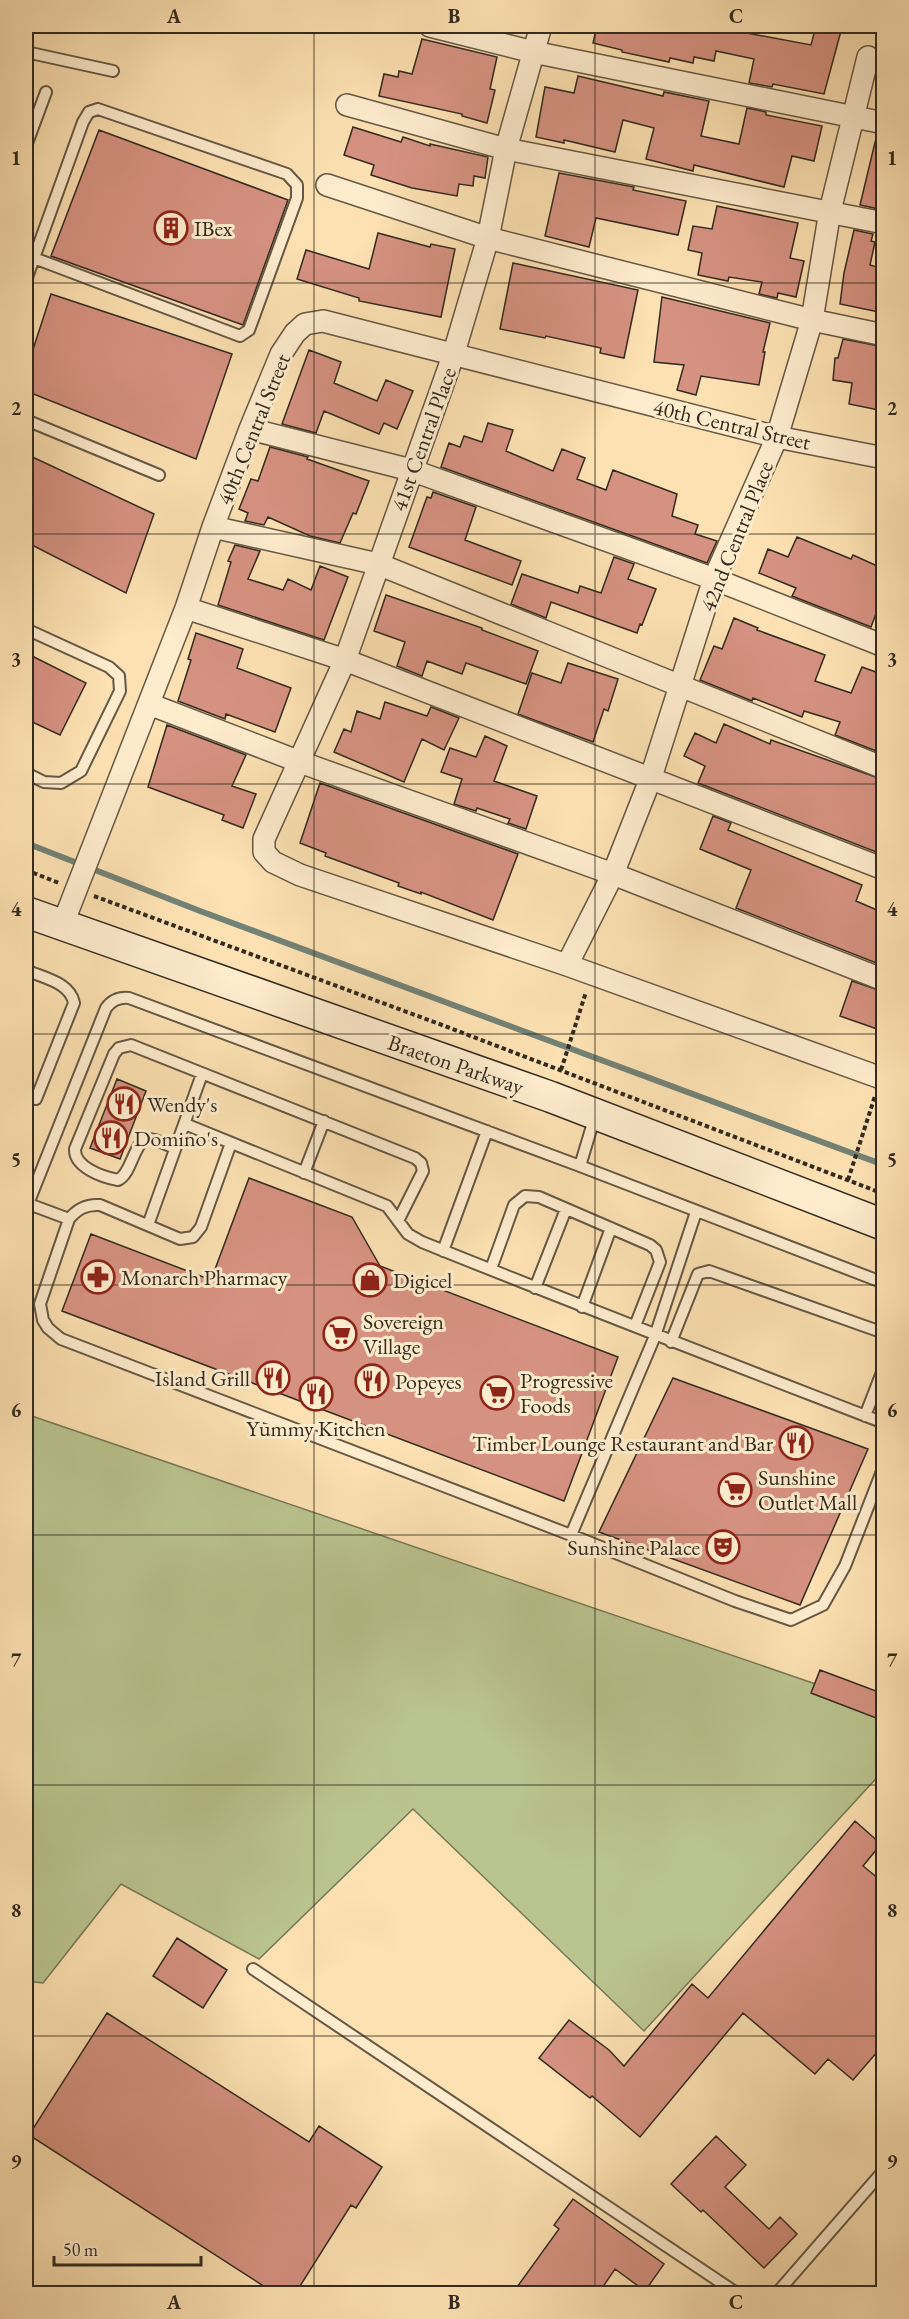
<svg xmlns="http://www.w3.org/2000/svg" width="909" height="2319" viewBox="0 0 909 2319" font-family="'EB Garamond',serif">
  <style>
    .green { fill: #bac48f; stroke: #767757; stroke-width: 1.5 }
    .lines { fill: none; stroke-linecap: round; stroke-linejoin: round }
    .stream { stroke: #738276; stroke-width: 6 }
    .building { fill: #d69281; stroke: #322a1f; stroke-width: 1.5 }
    .lane-casing { stroke: #655844; stroke-width: 14 }
    .street-casing { stroke: #655844; stroke-width: 24 }
    .secondary-casing { stroke: #322a1f; stroke-width: 33 }
    .path { stroke: #322a1f; stroke-width: 4; stroke-dasharray: 4.5 3; stroke-linecap: butt }
    .lane { stroke: #feeccd; stroke-width: 10 }
    .street { stroke: #feeccd; stroke-width: 21 }
    .secondary { stroke: #feeccd; stroke-width: 30 }
    .grid { fill: none; stroke: #322a1f; stroke-width: 1.5; stroke-opacity: 0.55 }
    .labels { text-anchor: middle; stroke-width: 6; stroke-linejoin: round; paint-order: stroke }
    .poi-label { font-size: 22px; fill: #322a1f; stroke: #feeccd; text-anchor: start }
    .street-label { font-size: 22px; fill: #322a1f; stroke: #feeccd }
    .neatline { fill: none; stroke: #322a1f; stroke-width: 2 }
    .grid-label { font-size: 20px; text-anchor: middle; font-weight: bold; fill: #322a1f }
  </style>
  <rect width="100%" height="100%" fill="#fde1b2"/>
  <filter id="stains"><feTurbulence type="fractalNoise" baseFrequency=".00333" numOctaves="4"/><feColorMatrix values="0 0 0 0 .2 0 0 0 0 .09 0 0 0 0 .02 0 0 0 .5 -.17"/></filter>
  <radialGradient id="worn" r=".72"><stop offset=".6" stop-color="#630" stop-opacity="0"/><stop offset="1" stop-color="#630" stop-opacity=".3"/></radialGradient>
  <path class="green" d="M26,1414L883,1707V1771L644,2031L413,1809L259,1959L121,1884L43,1983L26,1981Z"/>
  <g class="lines">
    <path class="stream" d="M26,843L200,911L884,1165"/>
  </g>
  <path class="building" d="M597,26H710L811,45L816,26L841,31L824,94L773,84L772,87L749,83L754,59L716,51L714,61L694,57L693,63L670,58L669,62L622,52V50L593,43Z
    M422,39L497,57L490,89L495,90L487,123L462,116V114L379,96L384,74L398,77L399,71L412,74Z
    M578,76L663,96L664,92L709,101L701,136L739,144L747,108L766,112V115L822,126L814,161L792,156L784,187L694,165L693,171L646,159L654,128L623,120L615,152L564,140V143L536,137L545,87L574,93Z
    M353,127L401,142L403,137L430,146V144L488,157L485,178L474,176L473,186L459,184L457,196L412,188L371,175L374,165L344,155Z
    M99,130L288,200L243,325L51,256Z
    M877,134L884,135V192L879,209L860,205Z
    M559,173L634,187L633,190L686,201L678,235L596,218L589,247L545,236Z
    M717,206L798,223L790,258L804,261L796,297L778,293L777,298L759,294L762,282L729,277L728,281L698,275L702,253L688,250L693,226L712,229Z
    M854,230L873,234L871,241L875,242L870,265L884,269V313L840,304L844,273Z
    M378,233L430,247L431,244L455,249L441,317L359,301V298L297,279L306,250L369,269Z
    M513,263L638,290L624,358L600,353L601,348L546,336L545,338L500,329Z
    M51,294L232,354L196,459L26,391V371Z
    M662,297L770,323L763,352H765L759,385L701,376L696,395L677,390L684,365L654,362Z
    M843,339L884,347V411L849,404L852,383L833,380L835,358H838Z
    M309,350L341,362L334,383L377,401L386,380L413,391L397,429L384,423L379,434L324,411L316,433L282,424Z
    M488,423L513,430L506,451L553,471L562,449L585,458L577,479L606,490L613,470L677,494L672,516L698,525L695,534L717,541L707,563L441,467L449,443L460,447L464,436L482,442Z
    M270,447L308,457L307,459L369,481L356,514L353,513L340,543L310,536L268,517L264,525L245,521L248,513L239,509L251,479L258,481Z
    M26,454L154,514L126,593L26,542Z
    M433,492L476,507L465,540L521,561L512,585L409,547L427,497L431,498Z
    M797,537L851,559L853,555L884,569V605L880,603L871,627L792,596L796,588L759,573L768,549L788,557Z
    M235,545L260,551L248,579L283,590L288,579L311,590L320,566L348,577L324,640L218,605L231,562L228,561Z
    M614,557L634,564L628,579L656,589L642,625L640,624L637,633L551,602L546,618L511,604L522,574L578,593L580,586L601,593Z
    M386,595L482,628V630L538,651L526,684L466,663L462,674L427,661L422,676L397,666L405,642L374,631Z
    M734,618L758,628L757,630L825,655L815,681L851,693L862,667L884,675V754L835,735L840,722L804,711L802,717L753,698L752,701L700,680L714,646L722,649Z
    M196,633L243,649L237,668L291,688L275,732L226,714L225,719L178,701L191,660L188,659Z
    M26,653L86,683L60,735L26,719Z
    M568,663L618,679L608,711L604,709L593,742L518,714L532,673L561,683Z
    M385,702L427,716L431,707L459,718L444,750L422,739L404,782L334,752L344,729L351,732L357,711L380,719Z
    M724,724L770,744L771,740L884,780V855L698,783L705,766L684,756L695,733L716,743Z
    M167,725L246,755L232,786L256,794L243,828L222,820L224,815L148,787Z
    M485,736L507,746L494,781L537,796L526,829L508,823L510,819L477,808L476,811L454,804L462,779L441,772L450,748L476,757Z
    M320,783L518,854L493,920L421,892V894L398,886L399,883L325,856L326,853L300,843Z
    M713,816L731,823L728,830L862,885L856,901L884,913V966L736,908L751,870L700,849Z
    M852,981L884,992V1019L880,1030L840,1016Z
    M117,1079L146,1091L120,1159L90,1148Z
    M249,1178L352,1217L380,1266L618,1357L564,1501L62,1311L91,1234L211,1280Z
    M673,1378L868,1449L800,1605L599,1532Z
    M820,1670L884,1694V1721L811,1693Z
    M855,1821L881,1844L863,1866L884,1883V2044L853,2080L828,2059L815,2074L743,2013L640,2137L592,2096L590,2098L539,2058L569,2020L609,2050L624,2066L692,1984L708,1998Z
    M177,1938L227,1970L203,2008L153,1976Z
    M107,2013L309,2142L319,2126L382,2167L356,2208L351,2205L295,2294H276L29,2135Z
    M716,2136L746,2165L725,2187L769,2229L780,2217L797,2234L764,2268L703,2210L701,2212L671,2184Z
    M573,2199L664,2264L645,2291L615,2269L598,2294H512L559,2229L554,2225Z"/>
  <g class="lines">
    <g class="lane-casing">
      <path id="lane" d="M26,52L113,71
        M26,146L46,92
        M26,254L34,258L240,336L249,330L297,198V185L287,174L98,109L89,112L83,122L34,258L26,280
        M26,420L159,475
        M26,629L109,667L119,676L120,691L81,771L61,783L44,782L26,773
        M26,970C43,978 70,982 74,1003L36,1099
        M185,1124L387,1206L408,1234L422,1242C575,1304 729,1363 884,1423
        M231,1143L201,1227L193,1237L180,1239L100,1205C86,1204 77,1209 69,1219L40,1304L43,1320L48,1328L61,1339L69,1342L571,1535L655,1336L696,1212
        M175,1148C168,1146 156,1138 148,1139C134,1140 132,1174 118,1180C102,1177 74,1167 75,1149L114,1054L119,1048L131,1045L415,1158L421,1163L423,1171L398,1221
        M580,1166L884,1283
        M304,1173L324,1121
        M26,1203L69,1219
        M28,1204L106,1008C112,1000 119,997 129,998L580,1166L595,1116
        M148,1225L202,1074
        M443,1251L487,1131
        M491,1269L514,1205L525,1196L539,1197L650,1245L656,1250L660,1262L635,1326
        M535,1288L566,1209
        M582,1307L611,1228
        M671,1342L698,1274L709,1271L884,1333
        M865,1416L884,1367
        M571,1535L735,1601L791,1620L823,1605L845,1566L884,1466
        M253,1969L738,2294
        M776,2294L884,2170"/>
    </g>
    <g class="street-casing">
      <path id="street" d="M430,26L533,52L884,123
        M541,26L506,149L488,238L453,356L345,660L264,839V852L273,862L300,875L567,965L884,1079
        M347,105L506,149L884,223
        M327,185L488,238L812,320L884,335
        M250,429L411,470L714,579L884,646
        M213,527L378,564L884,768
        M186,608L345,660L884,869
        M149,704L300,762L613,874L884,980
        M62,926L186,608L213,527L250,429L281,354L295,333L305,324L323,321L777,437L884,458
        M567,965L613,874L650,780L714,579L777,437L812,320L830,211L868,57"/>
    </g>
    <g class="secondary-casing">
      <path id="secondary" d="M26,912L551,1097L884,1225"/>
    </g>
    <path class="path" d="M26,870L59,883
      M94,896L442,1025L884,1194
      M561,1070L586,992
      M848,1180L875,1096"/>
    <use href="#lane" class="lane"/>
    <use href="#street" class="street"/>
    <use href="#secondary" class="secondary"/>
  </g>
  <path class="grid" d="M314,26V2294M595,26V2294M26,283H884M26,534H884M26,784H884M26,1034H884M26,1285H884M26,1535H884M26,1785H884M26,2036H884"/>
  <defs>
    <g id="building-ring" transform="scale(1.725)"><circle r="9.5" fill="#feeccd" stroke="#8f2418" stroke-width="1.5"/><path d="M-4-6H4V6H1V3H-1V6H-4ZM-2.5-4.3h1.7v1.8h-1.7ZM.8-4.3h1.7v1.8H.8ZM-2.5-1h1.7V.8h-1.7ZM.8-1h1.7V.8H.8Z" fill="#8f2418"/></g>
    <g id="restaurant-ring" transform="scale(1.725)"><circle r="9.5" fill="#feeccd" stroke="#8f2418" stroke-width="1.5"/><path d="M-5-6h1v4h1v-4h1v4h1v-4h1v5L-1.5 .5V6h-2V.5L-5-1ZM5-6V6H3V1.5H1.5Q1.5-4 5-6Z" fill="#8f2418"/></g>
    <g id="pharmacy-ring" transform="scale(1.725)"><circle r="9.5" fill="#feeccd" stroke="#8f2418" stroke-width="1.5"/><path d="M-2-6h4v4h4v4h-4v4h-4v-4h-4v-4h4Z" fill="#8f2418"/></g>
    <g id="shop-ring" transform="scale(1.725)"><circle r="9.5" fill="#feeccd" stroke="#8f2418" stroke-width="1.5"/><path d="M-5-2.5h2.3a2.7 3.5 0 0 1 5.4 0H5L5.5 6h-11ZM-1.5-2.5h3a1.5 2.3 0 0 0-3 0Z" fill="#8f2418"/></g>
    <g id="supermarket-ring" transform="scale(1.725)"><circle r="9.5" fill="#feeccd" stroke="#8f2418" stroke-width="1.5"/><path d="M-6-5.5h2.5l.6 2H6L4.5 2H-2.5L-4.4-4H-6ZM-1.5 3.2a1.3 1.3 0 1 0 .1 0ZM3 3.2a1.3 1.3 0 1 0 .1 0Z" fill="#8f2418"/></g>
    <g id="theatre-ring" transform="scale(1.725)"><circle r="9.5" fill="#feeccd" stroke="#8f2418" stroke-width="1.5"/><path d="M-5-5.5Q0-4 5-5.5V0Q5 5 0 6Q-5 5-5 0ZM-3.3-2.5H-1v1.5H-3.3ZM1-2.5H3.3v1.5H1ZM-2.8 1Q0 5.5 2.8 1Z" fill="#8f2418"/></g>
  </defs>
  <g fill-rule="evenodd">
    <use href="#building-ring" x="171" y="228"/>
    <use href="#restaurant-ring" x="124" y="1104"/>
    <use href="#restaurant-ring" x="111" y="1138"/>
    <use href="#pharmacy-ring" x="98" y="1277"/>
    <use href="#shop-ring" x="370" y="1280"/>
    <use href="#supermarket-ring" x="340" y="1334"/>
    <use href="#restaurant-ring" x="273" y="1378"/>
    <use href="#restaurant-ring" x="372" y="1381"/>
    <use href="#supermarket-ring" x="497" y="1393"/>
    <use href="#restaurant-ring" x="316" y="1394"/>
    <use href="#restaurant-ring" x="796" y="1443"/>
    <use href="#supermarket-ring" x="735" y="1490"/>
    <use href="#theatre-ring" x="723" y="1547"/>
  </g>
  <g class="labels">
    <g class="poi-label">
      <text x="194" y="236">IBex</text>
      <text x="147" y="1112">Wendy's</text>
      <text x="134" y="1146">Domino's</text>
      <text x="121" y="1285">Monarch Pharmacy</text>
      <text x="393" y="1288">Digicel</text>
      <text x="363" y="1329">Sovereign<tspan x="363" dy="25">Village</tspan></text>
      <text x="250" y="1386" text-anchor="end">Island Grill</text>
      <text x="520" y="1388">Progressive<tspan x="520" dy="25">Foods</tspan></text>
      <text x="395" y="1389">Popeyes</text>
      <text x="316" y="1436" text-anchor="middle">Yummy Kitchen</text>
      <text x="773" y="1451" text-anchor="end">Timber Lounge Restaurant and Bar</text>
      <text x="758" y="1485">Sunshine<tspan x="758" dy="25">Outlet Mall</tspan></text>
      <text x="700" y="1555" text-anchor="end">Sunshine Palace</text>
    </g>
    <g class="street-label">
      <text transform="translate(732 424) rotate(13)" y="8">40th Central Street</text>
      <text transform="translate(253 429) rotate(-68)" y="8">40th Central Street</text>
      <text transform="translate(423 439) rotate(-70)" y="8">41st Central Place</text>
      <text transform="translate(736 536) rotate(-68)" y="8">42nd Central Place</text>
      <text transform="translate(456 1064) rotate(19)" y="8">Braeton Parkway</text>
    </g>
  </g>
  <rect width="909" height="2319" fill="none" stroke="#fde1b2" stroke-width="66"/>
  <path d="M54 2256v9h147v-9" fill="none" stroke="#322a1f" stroke-width="3"/>
  <text x="63" y="2256" font-size="18" fill="#322a1f" stroke="#feeccd" stroke-width="4.5" paint-order="stroke">50 m</text>
  <rect x="33" y="33" width="843" height="2253" class="neatline"/>
  <g class="grid-label">
    <text x="174" y="23">A</text>
    <text x="454" y="23">B</text>
    <text x="736" y="23">C</text>
    <text x="16" y="165">1</text>
    <text x="892" y="165">1</text>
    <text x="16" y="415">2</text>
    <text x="892" y="415">2</text>
    <text x="16" y="666">3</text>
    <text x="892" y="666">3</text>
    <text x="16" y="916">4</text>
    <text x="892" y="916">4</text>
    <text x="16" y="1166">5</text>
    <text x="892" y="1166">5</text>
    <text x="16" y="1417">6</text>
    <text x="892" y="1417">6</text>
    <text x="16" y="1667">7</text>
    <text x="892" y="1667">7</text>
    <text x="16" y="1917">8</text>
    <text x="892" y="1917">8</text>
    <text x="16" y="2168">9</text>
    <text x="892" y="2168">9</text>
    <text x="174" y="2309">A</text>
    <text x="454" y="2309">B</text>
    <text x="736" y="2309">C</text>
  </g>
  <rect width="100%" height="100%" filter="url(#stains)"/>
  <rect width="100%" height="100%" fill="url(#worn)"/>
</svg>
